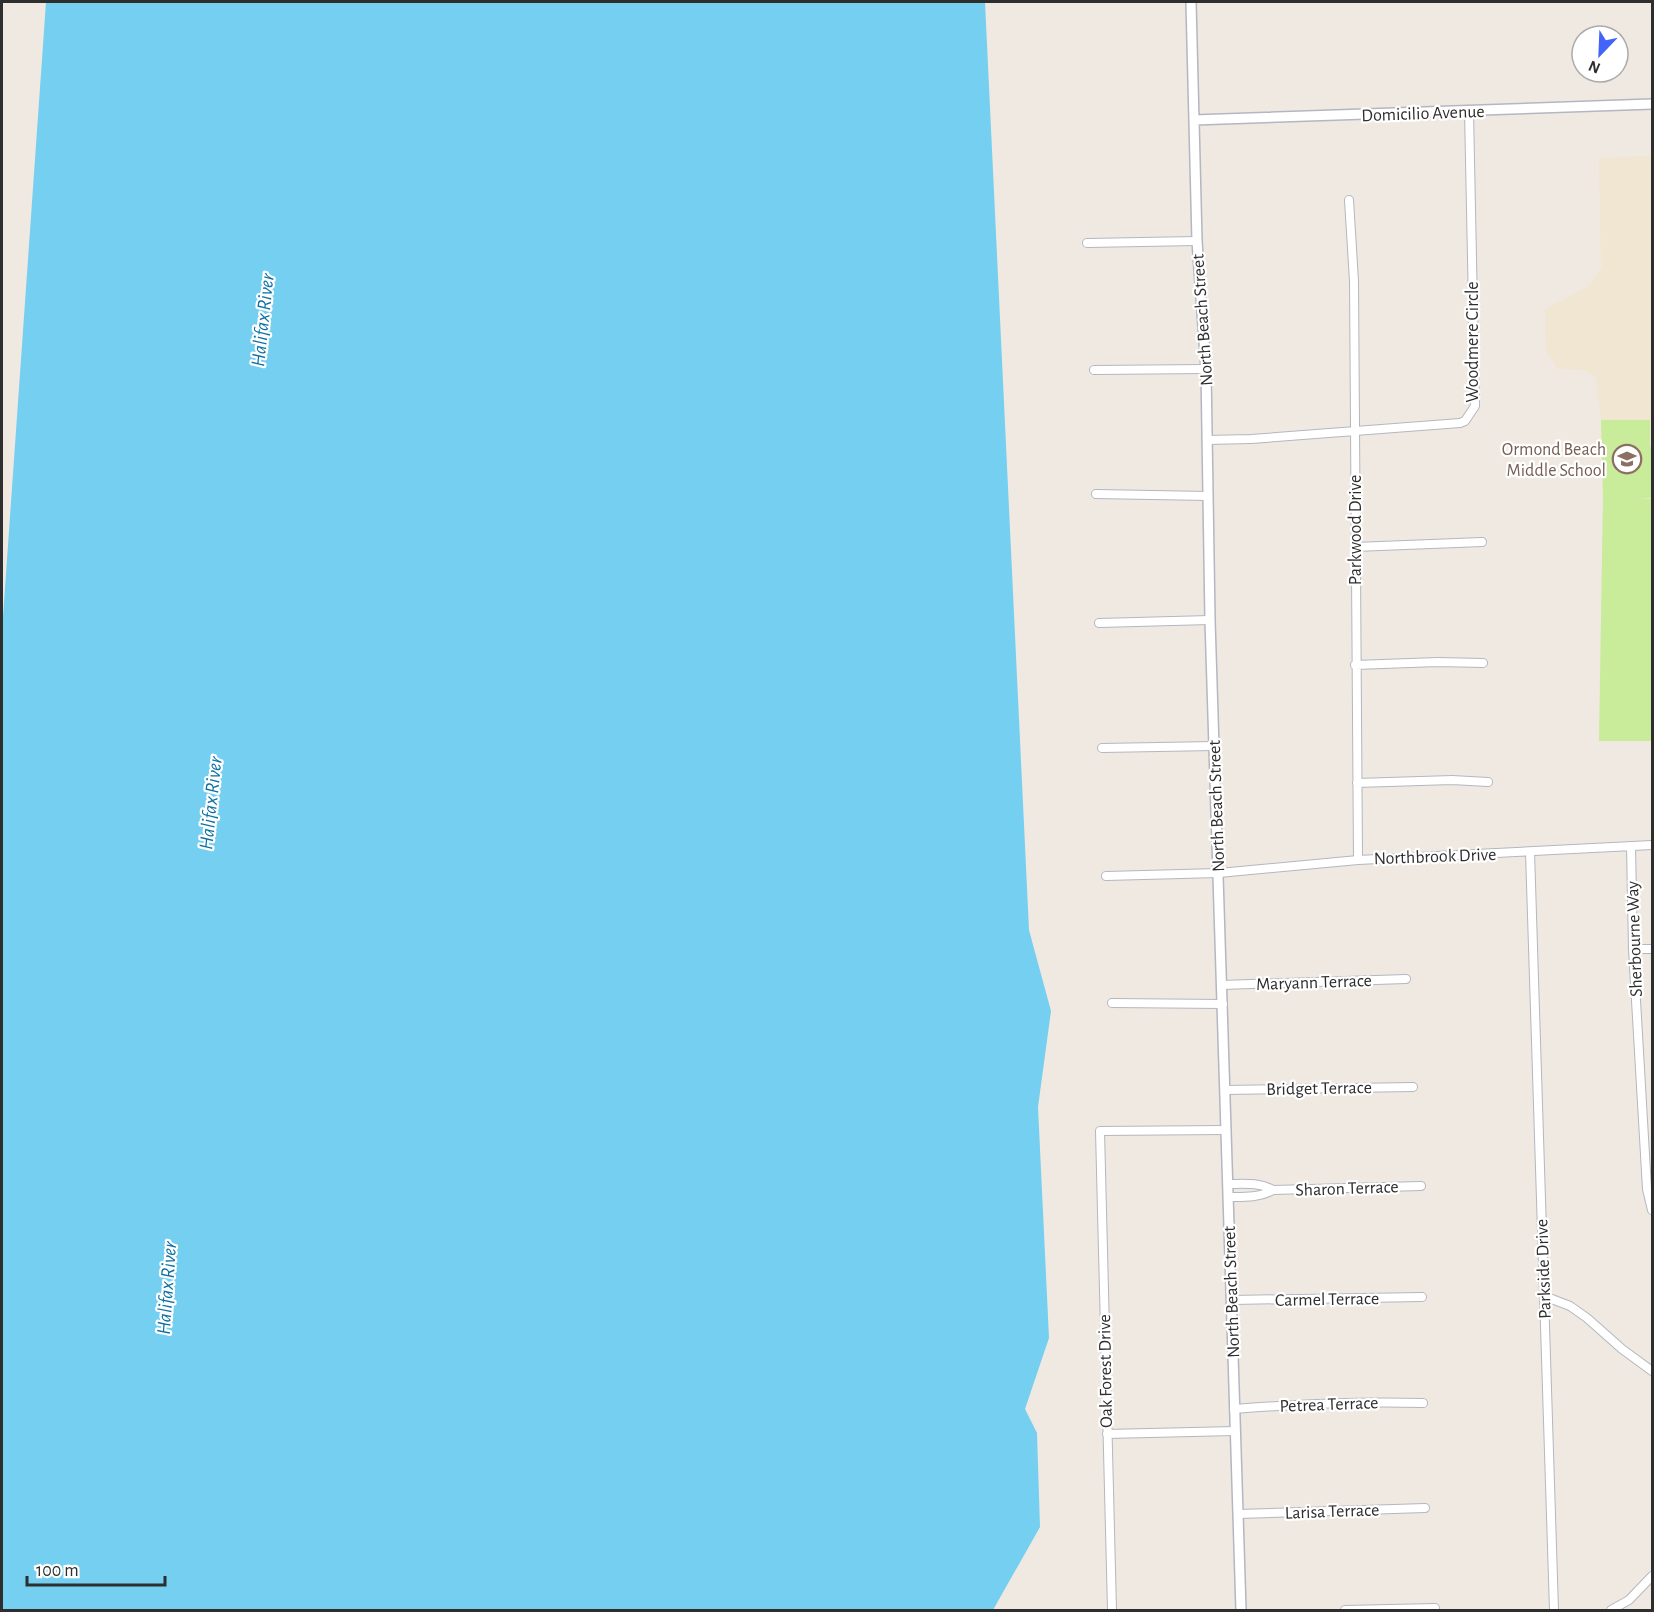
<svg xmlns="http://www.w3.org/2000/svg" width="1654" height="1612" viewBox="0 0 1654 1612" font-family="'Alegreya Sans',sans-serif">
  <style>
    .education { fill: #f0e6d1 }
    .pitch { fill: #c9ec9a }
    .water { fill: #75cff0 }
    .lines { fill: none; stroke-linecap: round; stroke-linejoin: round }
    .minor-casing { stroke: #b4b7c1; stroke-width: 10 }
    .tertiary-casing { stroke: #b4b7c1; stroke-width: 12 }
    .minor { stroke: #fff; stroke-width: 8 }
    .tertiary { stroke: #fff; stroke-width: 9 }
    .labels { text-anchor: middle; stroke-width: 4.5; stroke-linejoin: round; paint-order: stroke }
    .street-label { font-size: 18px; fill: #2e2e2e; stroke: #fff }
    .education-label { font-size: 18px; fill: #785e54; stroke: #fff; text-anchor: end }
    .water-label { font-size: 20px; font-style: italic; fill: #0d6fa3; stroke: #fff }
  </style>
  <rect width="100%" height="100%" fill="#efe9e1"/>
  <path class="education" d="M1652,156V741H1599L1603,498L1601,420L1596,377L1583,370L1558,369L1546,351L1545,309L1589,286L1601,268L1599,158Z"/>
  <path class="pitch" d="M1601,420H1650V447H1652V498H1638L1652,499V741H1599L1603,498Z"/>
  <path class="water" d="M46,2H985L1029,930L1051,1011L1038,1107L1049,1338L1025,1409L1037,1433L1040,1527L993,1610H2V631Z"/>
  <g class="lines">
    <g class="minor-casing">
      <path id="minor" d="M1349,200L1354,281L1358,860
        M1087,243L1197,241
        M1094,370L1206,369
        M1207,440L1251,439L1460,423L1465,421L1475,406L1469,111
        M1096,494L1208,496
        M1355,547L1482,542
        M1099,623L1210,620
        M1355,665L1438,662L1483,663
        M1102,748L1214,746
        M1357,783L1452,780L1488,782
        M1631,846L1633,949L1647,1189L1652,1210
        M1530,852L1554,1610
        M1106,876L1219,873L1358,860L1652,845
        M1633,949H1652
        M1222,985L1406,979
        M1112,1003L1223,1004
        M1225,1090L1413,1087
        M1228,1184C1243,1184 1259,1182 1273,1190C1259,1198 1243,1197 1228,1197
        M1273,1190L1421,1186
        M1544,1296L1570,1306L1587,1318L1622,1349L1652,1371
        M1232,1300L1422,1297
        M1234,1409C1297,1404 1360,1401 1423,1403
        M1107,1434L1235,1431
        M1238,1514L1425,1508
        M1112,1610L1100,1131L1226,1130
        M1345,1610L1435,1608
        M1611,1610L1629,1600L1652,1576"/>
    </g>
    <g class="tertiary-casing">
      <path id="tertiary" d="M1191,2L1197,241L1206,369L1210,620L1241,1610
        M1194,120L1652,104"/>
    </g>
    <use href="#minor" class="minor"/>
    <use href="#tertiary" class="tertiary"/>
  </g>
  <defs>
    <g id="school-ring" transform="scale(1.5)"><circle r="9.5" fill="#fff" stroke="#8d6e63" stroke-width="1.5"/><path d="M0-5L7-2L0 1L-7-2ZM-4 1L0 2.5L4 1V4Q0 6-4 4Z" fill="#8d6e63"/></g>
  </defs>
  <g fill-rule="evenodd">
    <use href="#school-ring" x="1627" y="459"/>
  </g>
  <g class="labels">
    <g class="street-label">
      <text transform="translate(1423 113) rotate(-2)" y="6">Domicilio Avenue</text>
      <text transform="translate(1202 320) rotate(-94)" y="6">North Beach Street</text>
      <text transform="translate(1472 342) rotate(-90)" y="6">Woodmere Circle</text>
      <text transform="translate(1355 530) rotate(-90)" y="6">Parkwood Drive</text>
      <text transform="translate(1216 806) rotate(-92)" y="6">North Beach Street</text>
      <text transform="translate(1435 856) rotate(-2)" y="6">Northbrook Drive</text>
      <text transform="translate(1634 939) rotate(-92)" y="6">Sherbourne Way</text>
      <text transform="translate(1314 982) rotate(-2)" y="6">Maryann Terrace</text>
      <text transform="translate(1319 1088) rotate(-1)" y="6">Bridget Terrace</text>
      <text transform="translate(1347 1188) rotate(-2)" y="6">Sharon Terrace</text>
      <text transform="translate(1543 1269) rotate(-92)" y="6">Parkside Drive</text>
      <text transform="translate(1231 1292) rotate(-92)" y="6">North Beach Street</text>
      <text transform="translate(1327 1299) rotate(-1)" y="6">Carmel Terrace</text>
      <text transform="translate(1105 1371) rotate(-91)" y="6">Oak Forest Drive</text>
      <text transform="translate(1329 1404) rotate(-2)" y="6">Petrea Terrace</text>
      <text transform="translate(1332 1511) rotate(-2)" y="6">Larisa Terrace</text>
    </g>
    <g class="education-label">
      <text x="1606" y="455">Ormond Beach<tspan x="1606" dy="21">Middle School</tspan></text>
    </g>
    <g class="water-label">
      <text transform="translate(262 320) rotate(-84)" y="7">Halifax River</text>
      <text transform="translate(210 803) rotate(-84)" y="7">Halifax River</text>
      <text transform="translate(166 1288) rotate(-86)" y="7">Halifax River</text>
    </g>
  </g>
  <rect width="1654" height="1612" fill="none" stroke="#2e2e2e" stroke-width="6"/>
  <g transform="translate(1600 54) rotate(203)"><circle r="28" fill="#ffffff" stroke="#ababab" stroke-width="1.5"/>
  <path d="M0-4.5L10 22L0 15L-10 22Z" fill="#4264fb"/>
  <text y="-9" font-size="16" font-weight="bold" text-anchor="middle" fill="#2e2e2e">N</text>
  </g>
  <path d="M27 1576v9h138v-9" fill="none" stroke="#2e2e2e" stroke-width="3"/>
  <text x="36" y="1576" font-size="18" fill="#2e2e2e" stroke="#ffffff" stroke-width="4.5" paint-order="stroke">100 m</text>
</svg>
